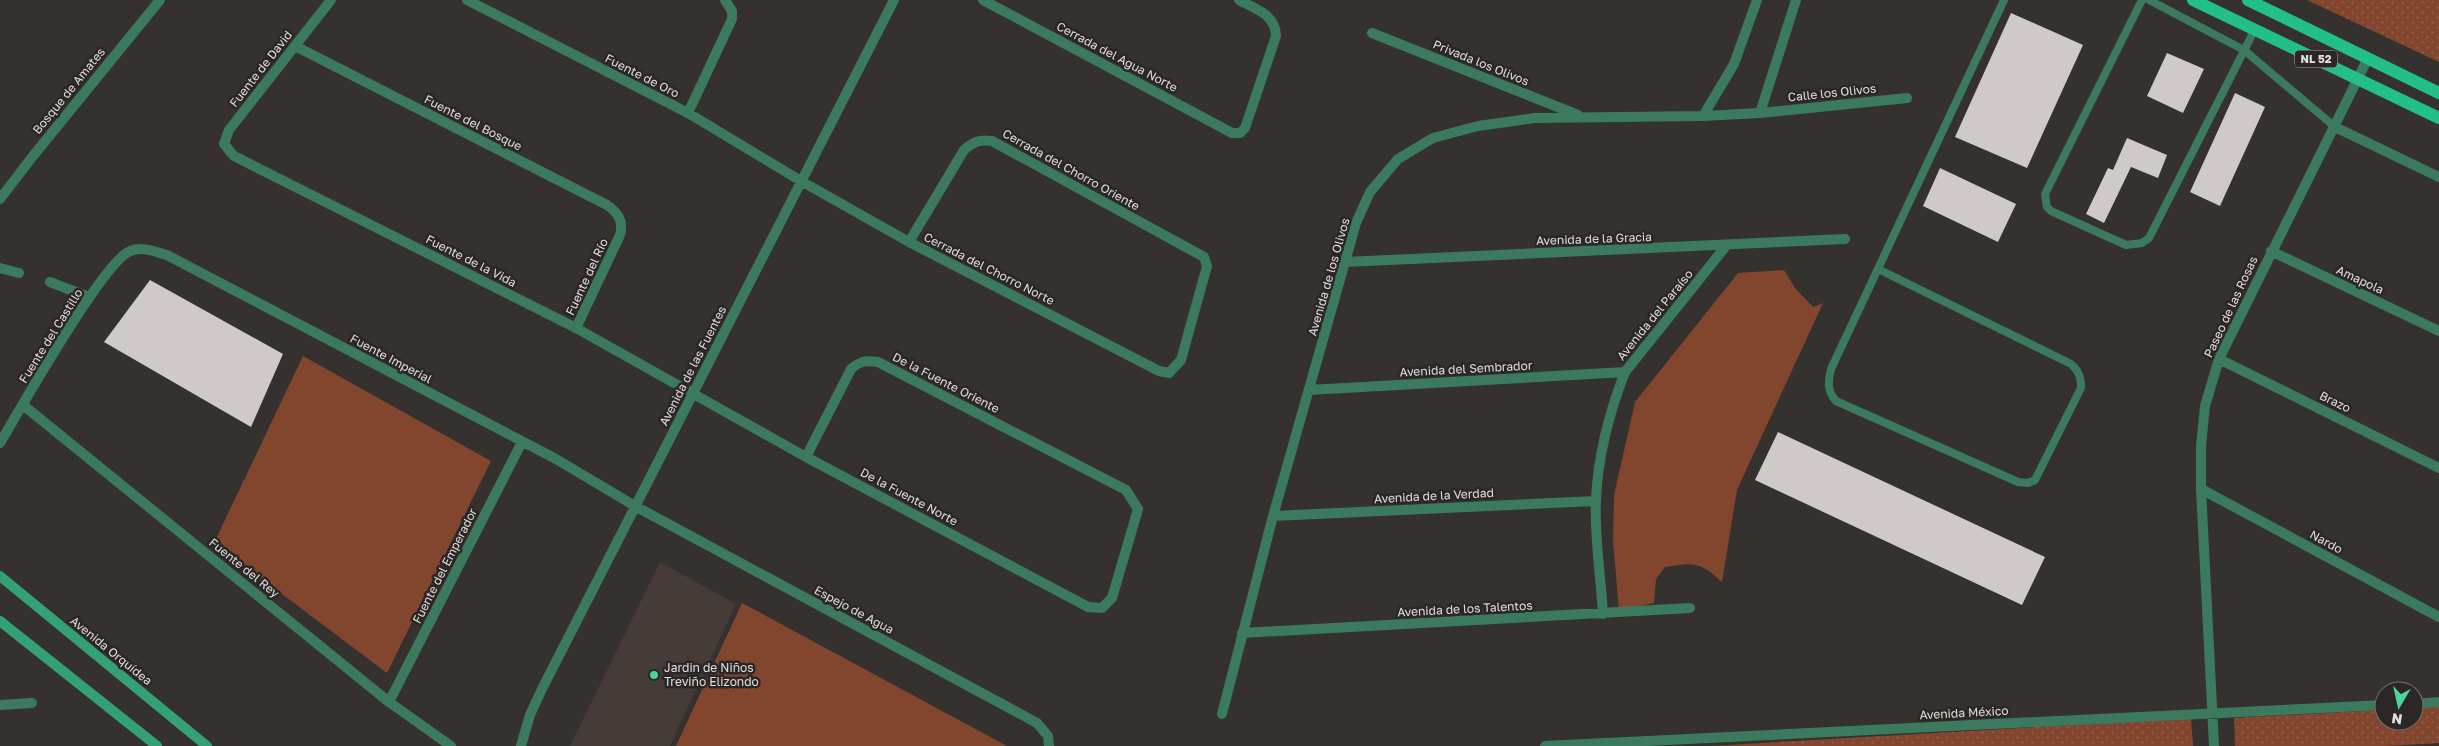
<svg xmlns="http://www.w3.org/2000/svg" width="2439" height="746" viewBox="0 0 2439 746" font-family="'Golos Text',sans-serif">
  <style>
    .built { fill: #453b37 }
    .grass { fill: url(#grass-dots) }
    .green { fill: #82452e }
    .building { fill: #cfcac8 }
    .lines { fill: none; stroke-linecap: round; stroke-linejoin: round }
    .lane { stroke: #3c7a5d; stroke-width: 8 }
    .street { stroke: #3c7a5d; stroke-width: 10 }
    .secondary { stroke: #34a174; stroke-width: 10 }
    .primary { stroke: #22c086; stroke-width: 12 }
    .poi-dot { fill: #4cd49b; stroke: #2b2726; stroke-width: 2 }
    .labels { text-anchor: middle; stroke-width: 5; stroke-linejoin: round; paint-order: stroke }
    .shield { fill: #2b2726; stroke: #aaa7a6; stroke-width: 1 }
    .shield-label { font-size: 11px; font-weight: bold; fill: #e1dedd }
    .street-label { font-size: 12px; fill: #e1dedd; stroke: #2b2726 }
    .poi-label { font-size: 12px; fill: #e1dedd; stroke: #2b2726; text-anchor: start }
  </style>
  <defs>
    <pattern id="grass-dots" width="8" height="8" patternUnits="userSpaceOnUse" patternTransform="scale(1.25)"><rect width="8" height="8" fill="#82452e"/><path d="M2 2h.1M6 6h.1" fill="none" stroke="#935f4c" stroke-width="1.8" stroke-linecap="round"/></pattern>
  </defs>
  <rect width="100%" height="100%" fill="#35312f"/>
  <path class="built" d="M660,562L736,604L670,746H570Z"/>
  <path class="grass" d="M2307,0H2439V62Z
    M2439,707V743L2387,746H2235L2234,718L2384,710V721H2414V708Z
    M2191,718L2193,746H1710Z"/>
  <path class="green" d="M1784,270L1795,288L1813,307L1823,303L1737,490L1722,582C1701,562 1693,562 1665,567L1656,579L1654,603L1619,610L1613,541L1614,495L1635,402L1738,273Z
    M303,356L491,461L387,673L214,543Z
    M742,603L1007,746H676Z"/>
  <path class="building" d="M2011,13L2083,45L2027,168L1955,137Z
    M2167,53L2204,69L2183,113L2147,96Z
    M2235,93L2265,107L2220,206L2190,192Z
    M2127,138L2167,155L2158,178L2131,167L2104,223L2086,214L2108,168L2113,170Z
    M1940,168L2016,204L1998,242L1923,206Z
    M150,280L283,354L251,427L104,342Z
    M1778,432L2045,557L2022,605L1755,480Z"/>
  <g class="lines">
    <path class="lane" d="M2142,0L2045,194L2047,207L2051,211L2126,245L2142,243L2149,238L2255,29
      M2149,0L2244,50L2335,127
      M1878,269L2071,364C2079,371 2081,377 2081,388L2035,480L2028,483L2018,482L1836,401C1827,391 1828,382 1831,369L2004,0"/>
    <path class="street" d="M331,0L229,130L224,144L234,156L576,328L806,457L1088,607L1102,608L1112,598L1138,509L1126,490L878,362C866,360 860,361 851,369L806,457
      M467,0L688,113L801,181L909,242L1159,371L1169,373L1181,360L1207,266L1204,257L992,141C980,139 973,142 964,150L909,242
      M983,0L1232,133H1240L1245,128L1276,36C1276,15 1256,9 1239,0
      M1372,33L1578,115
      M295,46L607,205C618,213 624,221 620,235L576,328
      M688,113L732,19V11L725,0
      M1760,113L1796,0
      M1703,116L1734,64L1757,0
      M2335,127L2439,177
      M0,199L33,156L160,0
      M2271,251L2439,331
      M1345,262L1845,239
      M0,268L19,273
      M50,282L89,297
      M2219,359L2439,468
      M1309,390L1625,372
      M23,405L389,702L451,746
      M0,443C20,409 103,262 130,251C143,246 155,252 167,255L556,459L635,506L1037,723L1048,736L1049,746
      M2201,489L2439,617
      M1273,516L1596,501
      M1603,614C1601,577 1594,537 1596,499C1598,456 1609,413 1625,372L1726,246
      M1242,633L1690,608
      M389,702L522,442
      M2414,704L2439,702
      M0,705L32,703
      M1222,714L1273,516L1356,223L1370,192L1398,159L1433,138L1478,126L1535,118L1703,116L1760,113L1907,98
      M521,746L530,715L542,689L894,0
      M1545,746L2384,705
      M2214,746L2201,489V446L2205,406L2219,359L2368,58"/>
    <path class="secondary" d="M0,576L207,746
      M0,621L157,746"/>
    <path class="primary" d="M2193,0L2439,118
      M2248,0L2439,93"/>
  </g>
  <circle class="poi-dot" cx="654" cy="675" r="5"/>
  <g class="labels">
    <rect class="shield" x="2295" y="50.5" width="42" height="17" rx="4"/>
    <g class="shield-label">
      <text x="2316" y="63">NL 52</text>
    </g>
    <g class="street-label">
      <text transform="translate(1117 57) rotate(28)" y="4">Cerrada del Agua Norte</text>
      <text transform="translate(1481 63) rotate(22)" y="4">Privada los Olivos</text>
      <text transform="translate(261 69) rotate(-52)" y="4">Fuente de David</text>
      <text transform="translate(642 76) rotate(27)" y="4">Fuente de Oro</text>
      <text transform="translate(69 91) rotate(-51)" y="4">Bosque de Amates</text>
      <text transform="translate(1832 93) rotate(-6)" y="4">Calle los Olivos</text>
      <text transform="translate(473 123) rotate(27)" y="4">Fuente del Bosque</text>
      <text transform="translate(1071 170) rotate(29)" y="4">Cerrada del Chorro Oriente</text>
      <text transform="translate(1594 239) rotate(-2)" y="4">Avenida de la Gracia</text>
      <text transform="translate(471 261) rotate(27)" y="4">Fuente de la Vida</text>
      <text transform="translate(989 269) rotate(27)" y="4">Cerrada del Chorro Norte</text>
      <text transform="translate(587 277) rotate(-65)" y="4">Fuente del Río</text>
      <text transform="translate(1329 277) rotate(-74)" y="4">Avenida de los Olivos</text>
      <text transform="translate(2360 280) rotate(25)" y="4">Amapola</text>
      <text transform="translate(2231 307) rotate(-65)" y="4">Paseo de las Rosas</text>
      <text transform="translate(1655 315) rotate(-51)" y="4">Avenida del Paraíso</text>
      <text transform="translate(51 336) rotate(-58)" y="4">Fuente del Castillo</text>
      <text transform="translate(391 359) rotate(28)" y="4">Fuente Imperial</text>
      <text transform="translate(693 366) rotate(-63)" y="4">Avenida de las Fuentes</text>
      <text transform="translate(1466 369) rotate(-3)" y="4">Avenida del Sembrador</text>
      <text transform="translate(946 383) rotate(27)" y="4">De la Fuente Oriente</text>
      <text transform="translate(2335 402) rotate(26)" y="4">Brazo</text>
      <text transform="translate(1434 496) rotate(-3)" y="4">Avenida de la Verdad</text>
      <text transform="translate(909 497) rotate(28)" y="4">De la Fuente Norte</text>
      <text transform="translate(2326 542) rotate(28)" y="4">Nardo</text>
      <text transform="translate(445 566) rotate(-63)" y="4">Fuente del Emperador</text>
      <text transform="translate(244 568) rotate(39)" y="4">Fuente del Rey</text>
      <text transform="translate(1465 609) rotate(-3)" y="4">Avenida de los Talentos</text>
      <text transform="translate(854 610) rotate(28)" y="4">Espejo de Agua</text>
      <text transform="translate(111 651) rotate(39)" y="4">Avenida Orquídea</text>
      <text transform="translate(1964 713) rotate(-3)" y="4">Avenida México</text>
    </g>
    <g class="poi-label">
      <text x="664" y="672">Jardin de Niños<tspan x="664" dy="14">Treviño Elizondo</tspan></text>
    </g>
  </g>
  <g transform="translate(2399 706) rotate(189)"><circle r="24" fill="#2b2726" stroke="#74706f"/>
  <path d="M0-4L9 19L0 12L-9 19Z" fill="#4cd49b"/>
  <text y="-8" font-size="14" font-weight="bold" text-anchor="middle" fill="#e1dedd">N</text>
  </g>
</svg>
